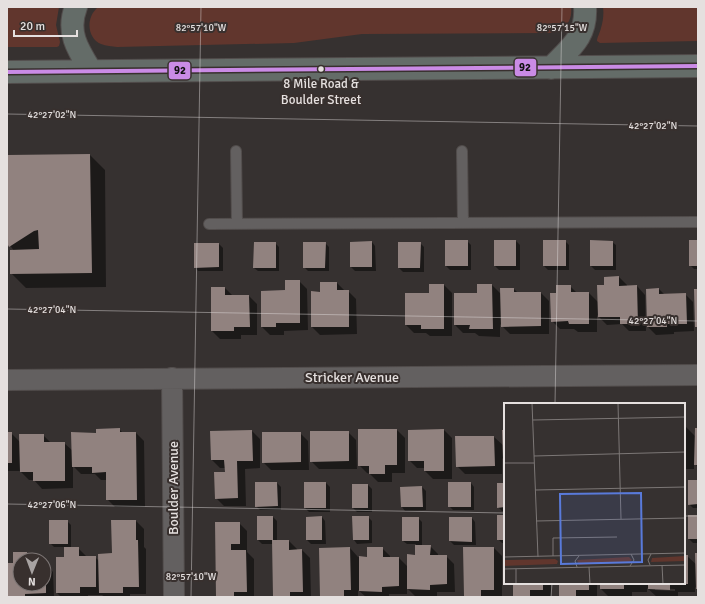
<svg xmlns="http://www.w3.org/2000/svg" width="705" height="604" viewBox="0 0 705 604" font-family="Signika,sans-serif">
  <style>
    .green { fill: #61362d }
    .shadow { fill: #0007; fill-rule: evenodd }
    .building { fill: #91827f }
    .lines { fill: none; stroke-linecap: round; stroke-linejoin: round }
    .service-casing { stroke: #524d4c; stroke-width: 12 }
    .minor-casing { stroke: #524d4c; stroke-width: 22 }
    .trunk-casing { stroke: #524d4c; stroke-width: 24 }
    .service { stroke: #636060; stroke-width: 10 }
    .minor { stroke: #636060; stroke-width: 20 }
    .trunk { stroke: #646c68; stroke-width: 22 }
    .bus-1-casing { stroke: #38302e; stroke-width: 7 }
    .bus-1 { stroke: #ca8be6; stroke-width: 4 }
    .ticks { fill: none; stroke: #e5e0df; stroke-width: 1; stroke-opacity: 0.45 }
    .bus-dot { fill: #e5e0df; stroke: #38302e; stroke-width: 1.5 }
    .labels { text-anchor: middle; stroke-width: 4; stroke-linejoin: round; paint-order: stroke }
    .bus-label { font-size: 13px; fill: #e5e0df; stroke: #38302e }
    .street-label { font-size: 14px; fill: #e5e0df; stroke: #38302e }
    .inset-road { fill: none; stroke: #7c7776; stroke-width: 1 }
    .view { fill: #597ada; fill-opacity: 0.15; stroke: #597ada; stroke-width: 2 }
    .inset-edge { fill: none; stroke: #e5e0df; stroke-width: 2 }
    .ticks-label { font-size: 10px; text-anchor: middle; fill: #e5e0df; stroke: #38302e; stroke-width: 4; stroke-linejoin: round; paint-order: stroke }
    .line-badge { stroke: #38302e; stroke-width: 1.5 }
    .pale-badge-label { font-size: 11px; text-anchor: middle; font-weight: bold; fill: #111 }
  </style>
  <rect width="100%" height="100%" fill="#363130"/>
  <path class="green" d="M7,7H59L56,25L60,42L59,46L57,47H7Z
    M98,7H571C573,23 563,31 548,33L362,34L294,43L117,47C112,46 106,46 101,44C91,40 87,27 91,17C92,13 95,10 98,7Z
    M603,7H698L697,17L698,41L600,43L597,41C597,37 600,33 601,28C603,21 604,14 603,7Z"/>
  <path class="shadow" d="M90,155L105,170L106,287L26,288L11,273L14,251L7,241V156Z
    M467,241L471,245V270H450L446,266Z
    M516,241L520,245V270H499L495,266Z
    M565,241L569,245V270H548L544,266Z
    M698,241V269H694L690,265Z
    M372,242L375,246L376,271H355L351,267Z
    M612,242L616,245V270H595L591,266Z
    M275,243L279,247V271H258L254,268Z
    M325,243L329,247V271H308L304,267Z
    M420,243L424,247V272H403L399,268Z
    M219,244L223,248V271H198L195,267Z
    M619,277L627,285V287L637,286L645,295L646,331H629L622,324L607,325L597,315V332H578L574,329H560L552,321L557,294L570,286L577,293H589L599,303L605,286Z
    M299,281L307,289L308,330L284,331V335H270L262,327L286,291Z
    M337,283L345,291H348L356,299L357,334L320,335L312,327L321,293Z
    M444,285L452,293V336H430L426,333H414L406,325L430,294Z
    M492,285L501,294L514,289L518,293H541L549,301V334H510L500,324V337L479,336L475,333H463L455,325V294H478Z
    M225,288L233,296H249L257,304V335H241V339H220L212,331Z
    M659,289L664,294H685L693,302L694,331L674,332V334L656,335L648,327Z
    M684,427H686L696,437L698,429V467L694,463V469H684Z
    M119,429L123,433H136L144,441L145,507H115L107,499V480H101L95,474H81L73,466V488L42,489L34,480H29L21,472V471H7V433H11L20,442L43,435L51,443H64L73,451L97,434Z
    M397,430L405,438V473H392V482H378L370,474L367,473L359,465Z
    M444,430L452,438V479H433L425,471V468H417L409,460Z
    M252,431L260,439V468L245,469L246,506H224L216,498L226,473L225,468H220L212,460Z
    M505,431V461L502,458V474H465L457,466L494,437L504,446Z
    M348,432L356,440L357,469H319L311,461Z
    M300,433L308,441L309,470H271L263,462Z
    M698,481V508H693L689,504Z
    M277,483L281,487V510H260L256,506Z
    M326,483L330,487V512H309L305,508Z
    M471,483L474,487V510H453L449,506Z
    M505,484V511H502L498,507Z
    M368,485L372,489V512H357L353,508Z
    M422,487L426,491V510L405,511L402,507Z
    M505,516V543H502L498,539Z
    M698,516V543H693L689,539Z
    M273,517L277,521V541H289L297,549V550H302L310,558L311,597H274L273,544H262L258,540Z
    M322,517L325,521L326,544H311L307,540Z
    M368,517L372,521V543L357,544L354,540Z
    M418,518L422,522V546H430L438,554V556H446L454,564L455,592H437V597H416L407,588V594H389V597H366L358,590V597H321L350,548L358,557L368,558L382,548L390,556V558H399L408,567L416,556V544H407L403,541Z
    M450,518H472L475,522L476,545H454L450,541Z
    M67,521L71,525V548H78L86,556V557H95L100,562L113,554L136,521L144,529V547L146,549V594H130V597H105L102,595H88V597H61L57,593L65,558L64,547H54L50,543Z
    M216,523H239L247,531V552L254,559V597H217Z
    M494,548L502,556V597H467L465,595Z
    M27,553L34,560H20V584H44V564H45L53,572L54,597H7V564H14Z
    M698,554V589L695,587V592H678V597H657L647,588V592H632V597H609L601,589V583H684V556H687L697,565ZM655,588L675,589V591L655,590Z
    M514,583H551V597H515L514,596Z
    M560,583H597V597H562L560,595Z"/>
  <path class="building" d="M90,154L92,273L10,274V250L39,249L38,230L34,231L9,247L7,243V155Z
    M445,240H468V266H445Z
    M494,240H516V266H494Z
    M543,240H566V266H543Z
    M590,240L613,241V266H590Z
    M689,240H698V266H689Z
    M372,241V267H350V242Z
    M254,242H276V268H253Z
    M303,242H326L325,268H303Z
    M398,242H421L420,268H398Z
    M194,243H219V267L194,268Z
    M619,276V286L637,285L638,324H620V317H598L597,285H604V277Z
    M285,280H300V323H276V327H261V291L285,290Z
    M320,282H337V290H349V327H311V291L320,292Z
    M429,284H444V329H421V325H405V293H429Z
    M477,284H492L493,329H469L470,325H454V293H477Z
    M556,285H571V292H589V324H569L568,321L551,322L550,293H556Z
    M211,287H225V295H249L250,327H234V331H211Z
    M500,288H514V292H541V326L501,327Z
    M659,288V294L686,293L687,324H667V327H647L646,289Z
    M694,289H698V327H695Z
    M684,426H686V462H684Z
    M120,428V432H136L137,500H106V472L92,473V467H72L71,432L96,433V429Z
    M695,428H698V465H694Z
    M358,429H397V465H385V474H369V466H358Z
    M444,429V471H424V461H408V430Z
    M252,430L253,461H237L238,498L215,499L214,472H225L224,460H211L210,431Z
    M502,430H505V460H503Z
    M310,431H349V461L310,462Z
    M7,432H12V463H7Z
    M262,432H301V462L262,463Z
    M19,434H44V442H65V481H33V472H20Z
    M455,436H494L495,466L456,467Z
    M688,480H698V504L688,505Z
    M255,482H277L278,506L255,507Z
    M304,482H326V508H304Z
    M448,482H471V507H448Z
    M497,483H505V507L497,508Z
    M352,484H368V508H352Z
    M422,486L423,507H401L400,487Z
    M497,515H505V540H497Z
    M688,515H698V539H688Z
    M257,516H273V540H289V550L302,549L303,592H290V597H273L272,540H257Z
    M322,516V540H306V517Z
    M352,516H369V540H353Z
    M402,517H419V541H402Z
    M449,517H472V542L449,541Z
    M49,520H68V544H49Z
    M111,520H136V540H138L139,587H123V593H99L98,554L112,553Z
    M215,522H240V544H231V550H246L247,592H234V597H216Z
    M415,545H431L430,555H447V584L430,585V590L407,589V554L415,555Z
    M64,547H79V556H96V587H80V593H56V557H64Z
    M350,547L351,590H344V597H320L319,548Z
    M367,547H383V557H399V586L382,587V592L359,591V556L367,557Z
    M463,547H494V590H481V596H464Z
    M13,552H27L28,560H20V584H44V563H46V593L25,594V597H7V563H13Z
    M695,553H698V589H696Z
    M684,555H688V584H684Z
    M513,583H543V590H530V596H513Z
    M559,583H589V590H576V596H559Z
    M600,583H624V589H600Z
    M648,583H670V590L648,589Z"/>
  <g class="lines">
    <g class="service-casing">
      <path id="service" d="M236,151L237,224
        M462,151L463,223
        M209,224L698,222"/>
    </g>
    <g class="minor-casing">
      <path id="minor" d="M172,378L174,597
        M7,380L698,375"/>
    </g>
    <g class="trunk-casing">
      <path id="trunk" d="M76,7C66,32 78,50 91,71
        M551,68C570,48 587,37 585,7
        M7,72L698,66"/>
    </g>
    <use href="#service" class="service"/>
    <use href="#minor" class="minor"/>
    <use href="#trunk" class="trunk"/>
    <g class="bus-1-casing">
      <path id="bus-1" d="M7,72L698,66"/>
    </g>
    <use href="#bus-1" class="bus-1"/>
  </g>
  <path class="ticks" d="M7,114L698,126M7,309L698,321M555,404L562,7M7,504L505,513M684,516H698M191,597L201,7M551,597L552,583"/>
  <circle class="bus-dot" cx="321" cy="69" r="3.5"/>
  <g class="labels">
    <g class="bus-label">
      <text x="321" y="88">8 Mile Road &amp;<tspan x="321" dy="16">Boulder Street</tspan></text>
    </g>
    <g class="street-label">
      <text x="352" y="382">Stricker Avenue</text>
      <text transform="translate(173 488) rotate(-90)" y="5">Boulder Avenue</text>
    </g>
  </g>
  <g transform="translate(504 403)">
    <rect width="181" height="181" fill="#363130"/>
    <path d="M181,153V158L147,159L148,155ZM125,154L128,157L125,159L89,161L75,162L73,157ZM51,156L54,158L53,161L0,163V157Z" fill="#61362d"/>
    <path class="inset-road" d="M28,0L34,154M114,0L117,116M29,17L181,14M30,53L181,49M0,60H30M31,87L181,84M32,118L181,115M49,153V135L113,134M0,154L181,150M146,162L144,157L147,151M158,162L159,181M126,163L130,157L127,151M73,164L71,158L75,153M85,164L86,181M0,166L181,162M12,166V181"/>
    <path class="view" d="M137,90L138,159L57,161L56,91Z"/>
    <rect width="181" height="181" class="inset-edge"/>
  </g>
  <g class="ticks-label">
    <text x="201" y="31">82°57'10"W</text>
    <text x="562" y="31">82°57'15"W</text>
    <text x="52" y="118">42°27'02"N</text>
    <text x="653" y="129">42°27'02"N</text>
    <text x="52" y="313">42°27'04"N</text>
    <text x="653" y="324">42°27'04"N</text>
    <text x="52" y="508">42°27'06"N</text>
    <text x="191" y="580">82°57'10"W</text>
  </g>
  <g class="line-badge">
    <rect x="514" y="58" width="23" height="19" rx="4" fill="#ca8be6"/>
    <rect x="168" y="61" width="23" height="19" rx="4" fill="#ca8be6"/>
  </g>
  <g class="pale-badge-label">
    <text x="525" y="71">92</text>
    <text x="180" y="74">92</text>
  </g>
  <rect width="705" height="604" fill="none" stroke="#e5e0df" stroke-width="16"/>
  <g transform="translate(32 572) rotate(181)"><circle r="19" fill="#38302e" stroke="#7d7675"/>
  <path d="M0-3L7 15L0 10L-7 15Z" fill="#a8a3a2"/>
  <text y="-6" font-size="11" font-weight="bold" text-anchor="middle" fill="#e5e0df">N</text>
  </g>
  <path d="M14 30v6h63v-6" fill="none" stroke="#e5e0df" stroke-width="2"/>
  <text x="20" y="30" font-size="12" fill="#e5e0df" stroke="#38302e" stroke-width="3" paint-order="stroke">20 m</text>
</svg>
